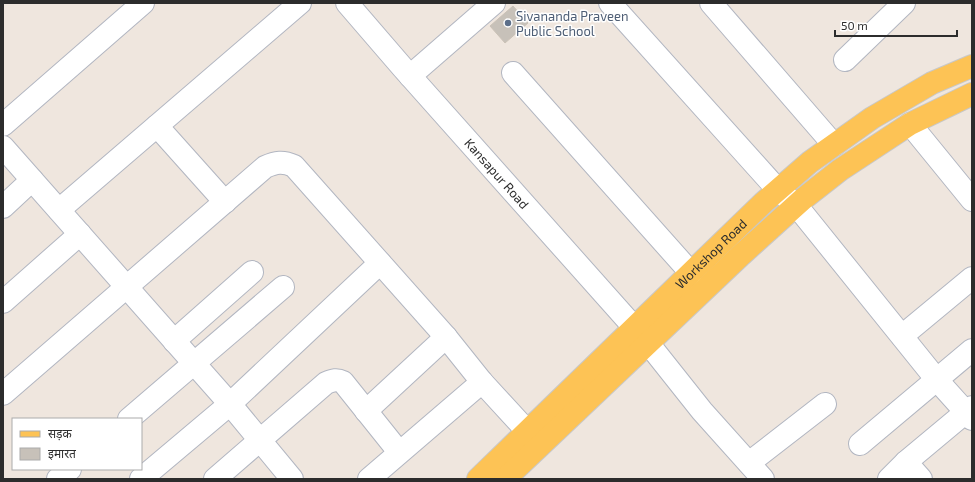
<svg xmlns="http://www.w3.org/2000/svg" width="975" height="482" viewBox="0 0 975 482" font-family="'Exo 2','Noto Sans Devanagari',sans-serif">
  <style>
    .building { fill: #c7c1b9; stroke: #cbc2b7 }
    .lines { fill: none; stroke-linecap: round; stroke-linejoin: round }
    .minor-casing { stroke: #b2b6c1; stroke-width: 24 }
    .major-casing { stroke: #c8c8c8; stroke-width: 24 }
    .minor { stroke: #fff; stroke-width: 22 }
    .major { stroke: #fdc355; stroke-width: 22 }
    .service-dot { fill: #5c6f8a; stroke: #fff; stroke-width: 1.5 }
    .labels { text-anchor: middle; stroke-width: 3; stroke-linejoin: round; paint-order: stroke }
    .service-label { font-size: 13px; fill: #4e5e75; stroke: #fff; text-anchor: start }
    .street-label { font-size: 13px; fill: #2c2c2c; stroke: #fff }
  </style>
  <rect width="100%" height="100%" fill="#efe6de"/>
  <path class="building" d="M513,6L528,23L505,43L490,26Z"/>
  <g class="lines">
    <g class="minor-casing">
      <g id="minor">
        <path id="s1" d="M347,3L403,68L648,343L702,411L763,479"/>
        <path d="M610,3L778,190L796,205L937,380L972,419"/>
        <path d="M711,3L834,145"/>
        <path d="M845,60L904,3"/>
        <path d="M513,73L691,273"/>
        <path d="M410,76L494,3"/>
        <path d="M910,124L972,200"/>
        <path d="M3,125L143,3"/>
        <path d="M157,126L225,202"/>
        <path d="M3,147L230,404L292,479"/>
        <path d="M3,207L32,180"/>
        <path d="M59,210L300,3"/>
        <path d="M3,302L80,234"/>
        <path d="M902,336L972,278"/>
        <path d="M174,341L252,272"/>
        <path d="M3,394L265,167C276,162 283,161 294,166L446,337L482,382L527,431"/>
        <path d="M366,411L446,337"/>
        <path d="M129,419L283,287"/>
        <path d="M860,444L972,350"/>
        <path d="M906,462L921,479"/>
        <path d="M749,463L825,404"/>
        <path d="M58,479L70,469"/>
        <path d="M141,479L230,404L380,263"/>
        <path d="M215,479L326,383C333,380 337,379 343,382L399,452"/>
        <path d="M369,479L482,382"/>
        <path d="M889,479L906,462L972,407"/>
      </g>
    </g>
    <g class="major-casing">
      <g id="major">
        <path id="s2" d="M478,479L763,203L810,162L872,118L932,83L972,66"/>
        <path d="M505,479L741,255L803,199L840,170L910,124L972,94"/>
      </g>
    </g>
    <use href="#minor" class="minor"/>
    <use href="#major" class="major"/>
  </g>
  <circle class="service-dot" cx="508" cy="23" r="4"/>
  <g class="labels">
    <g class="service-label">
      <text x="516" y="21">Sivananda Praveen<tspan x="516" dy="15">Public School</tspan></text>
    </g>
    <g class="street-label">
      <text dy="5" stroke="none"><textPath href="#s1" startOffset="227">Kansapur Road</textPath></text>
      <text dy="5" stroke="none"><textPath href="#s2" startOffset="324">Workshop Road</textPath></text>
    </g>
  </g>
  <rect width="975" height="482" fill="none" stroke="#2c2c2c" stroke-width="8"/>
  <rect x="12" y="418" width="130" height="52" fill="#ffffff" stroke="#ababab"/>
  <rect x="20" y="431" width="20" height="6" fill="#fdc355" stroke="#ababab"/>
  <text x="48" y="438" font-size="12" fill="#2c2c2c">सड़क</text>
  <rect x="20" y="448" width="20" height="12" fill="#c7c1b9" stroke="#ababab"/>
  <text x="48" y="458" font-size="12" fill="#2c2c2c">इमारत</text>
  <path d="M835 30v6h122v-6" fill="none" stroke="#2c2c2c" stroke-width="2"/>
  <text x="841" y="30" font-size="12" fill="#2c2c2c" stroke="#ffffff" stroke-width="3" paint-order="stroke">50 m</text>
</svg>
